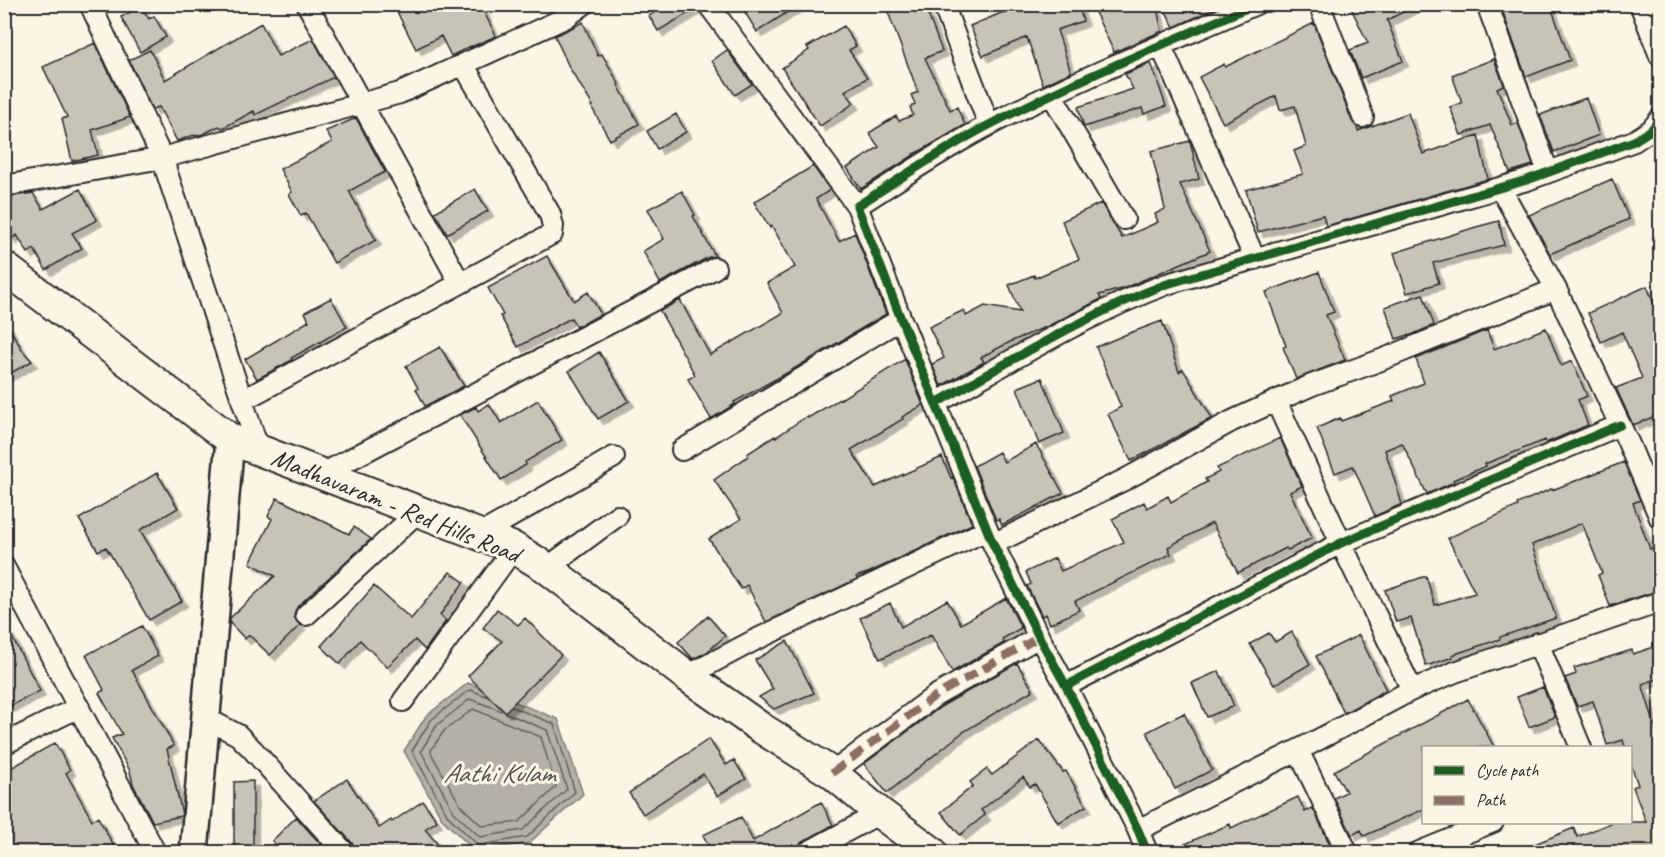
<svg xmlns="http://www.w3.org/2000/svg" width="1665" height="857" viewBox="0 0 1665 857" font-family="Caveat,sans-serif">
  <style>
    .water { fill: #b4b0a5; stroke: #7d7b74; stroke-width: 1.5 }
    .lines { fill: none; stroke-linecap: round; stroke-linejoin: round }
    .shore { stroke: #62605c; stroke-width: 1.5 }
    .building { fill: #c8c3b7; stroke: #2b2b2b; stroke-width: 1.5; filter: url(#shadow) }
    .street-casing { stroke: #2b2b2b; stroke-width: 24 }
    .secondary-casing { stroke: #2b2b2b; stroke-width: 32 }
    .primary-casing { stroke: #2b2b2b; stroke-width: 34 }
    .street { stroke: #fcf5e5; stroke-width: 20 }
    .secondary { stroke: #fcf5e5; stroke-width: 27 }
    .primary { stroke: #fcf5e5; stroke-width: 30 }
    .quiet { stroke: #8d6e63; stroke-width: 8; stroke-dasharray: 15 8; stroke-linecap: butt }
    .cycleway-casing { stroke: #fcf5e5; stroke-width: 13 }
    .cycleway { stroke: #1b5e20; stroke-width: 9 }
    .labels { text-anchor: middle; stroke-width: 6; stroke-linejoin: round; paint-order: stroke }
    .street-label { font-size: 26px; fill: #2b2b2b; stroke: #fcf5e5 }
    .water-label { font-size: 27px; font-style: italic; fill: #545350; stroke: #fcf5e5 }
  </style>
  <defs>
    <filter id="shadow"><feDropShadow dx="5.5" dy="5.5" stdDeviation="0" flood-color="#0004"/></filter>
  </defs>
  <rect width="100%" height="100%" fill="#fcf5e5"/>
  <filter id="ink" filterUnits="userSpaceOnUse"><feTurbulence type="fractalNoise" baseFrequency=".0167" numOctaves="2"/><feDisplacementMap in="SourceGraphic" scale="12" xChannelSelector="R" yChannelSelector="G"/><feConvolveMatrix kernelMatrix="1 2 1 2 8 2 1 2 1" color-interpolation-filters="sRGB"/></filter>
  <g filter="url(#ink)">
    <path class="water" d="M468,683L558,719L583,794L529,843L475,851L443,820L404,751L426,716Z"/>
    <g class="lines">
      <path class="shore" d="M488,697L471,690L468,691L431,720L412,751L448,816L479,846L485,844L527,837L575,792L554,724L512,707
        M473,709L541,737L556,787L519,822L482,826L461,806L431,753V750L444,731Z
        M502,711L470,699L437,725L421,751L454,812L480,837L523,830L567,789L547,730L506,713"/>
    </g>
    <path class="building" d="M393,4H480L496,36L471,47V46L451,56L441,36L416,49Z
      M667,4H696L697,8L658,31L649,16Z
      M740,4H800L757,32Z
      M885,4H924L942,51L925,58L950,110L957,107L965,125L922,150L913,154L914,155L861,189L847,168L879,147L869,133L896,116L899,121L913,115L910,107L915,104L911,95L918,92Z
      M1023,4H1078L1083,21L1057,30L1071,72L1043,85L1027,37L983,56L970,26Z
      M1091,4H1156L1162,31L1114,52Z
      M1162,4H1225L1174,27Z
      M1349,4H1419L1387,20L1403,61L1361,78L1350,50L1368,43Z
      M1500,4H1550L1570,60L1526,77Z
      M141,6L149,19L154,16L166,37L140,52L121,17Z
      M583,22L598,56L602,54L619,84L618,85L639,124L610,140L591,106H593L569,67L555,36Z
      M261,23L278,56L313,39L334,77L255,115L254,111L223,128L219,126L203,134L195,136L194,135L177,141L159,107L152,109L129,60L150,50L165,80Z
      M1314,23L1352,121L1357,127L1358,131L1408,113L1423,154L1478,135L1488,179L1326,226L1323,215L1258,232L1246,190L1303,174L1294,151L1306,146L1295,106L1280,110L1276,96L1223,123L1199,77L1224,64L1225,67Z
      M844,26L856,46L849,50L867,78L845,91L854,103L820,126L782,68L809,50L807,47Z
      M95,43L130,117L92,130L98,155L72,161L62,119L67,117L43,67Z
      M727,50L752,84L735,95L712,61Z
      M1494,59L1504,85L1497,88L1512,125L1518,123L1533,165L1510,172L1490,125L1461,135L1450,107L1462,103L1452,75Z
      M1151,63L1166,106L1144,114L1142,108L1084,127L1078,107L1133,89L1125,74Z
      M1586,98L1599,135L1554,152L1540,115Z
      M676,114L686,132L657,149L647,131Z
      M356,118L385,172L349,191L376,240L334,263L306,213L301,216L289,194L292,192L280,169L332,142L326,131Z
      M1190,141L1199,179L1180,184L1210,251L1122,289L1099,295L1101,299L1048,326L1012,341L981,357L984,362L941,386L932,364L944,358L929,327L964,310L966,316L985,306L1020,312L1009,285L1034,275L1035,278L1079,259L1062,221L1101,203L1122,238L1158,222L1155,214L1165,209L1151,151Z
      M813,166L830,190L816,199L839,241L855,233L886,314L792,370L734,402L735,404L711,419L688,379L695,375L660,311L680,300L710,355L783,313L767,283L795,267L772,226L770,228L754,202Z
      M1612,179L1629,219L1550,254L1529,215Z
      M80,189L97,220L72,233L82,248L46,270L34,249L28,253L17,235L11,239L4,228V202L14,196L33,193L43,209Z
      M475,189L488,211L447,234L435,212Z
      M682,191L695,215L693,216L715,256L709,257L660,283L643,251L664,239L648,209Z
      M1499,221L1504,245L1433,263L1439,283L1407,293L1394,253L1476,227Z
      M547,256L574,301L588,292L601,314L577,327L571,318L518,347L500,316L503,315L488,288Z
      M1319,272L1334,312L1326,315L1345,360L1296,379L1283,347L1286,346L1266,292Z
      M1647,286L1660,319V422L1658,415L1633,425L1616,388L1642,378L1622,332L1601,342L1588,313Z
      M1423,294L1434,325L1409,336L1408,335L1396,339L1385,307Z
      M331,298L347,327L291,358L292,360L257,379L245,359L309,321L305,312Z
      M4,319L23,351L32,361L4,377Z
      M1162,321L1179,372L1183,369L1212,418L1131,461L1108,414L1121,407L1096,347L1127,334Z
      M1546,328L1561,366L1572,361L1587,396L1578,400L1588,425L1546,443L1545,440L1485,464L1486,466L1453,480L1454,482L1427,494L1402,443L1385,450L1402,504L1375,516L1353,466L1335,473L1317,428L1340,418L1341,421L1394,401L1392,396L1424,383L1416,359L1487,330L1494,349Z
      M440,347L464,386L425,406L416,389L418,388L406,366Z
      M599,352L629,401L598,419L569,371Z
      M905,359L923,405L902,417L903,419L851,450L875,487L942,457L951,478L953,477L972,524L870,572L856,577L857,579L766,622L747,585L741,589L709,539L741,519L714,480L748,456L747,454L775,436L776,437L807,416L808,418L841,398V399Z
      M1042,378L1064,433L1039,444L1017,388Z
      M538,400L562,440L525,462L526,465L501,480L460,415L476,407L478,411L489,404L501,423Z
      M1280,438L1302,486L1290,492L1312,538L1288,550L1286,548L1238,573L1212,523L1168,547L1171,554L1075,601L1079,610L1050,624L1046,614L1042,616L1027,586L1031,584L1026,572L1055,558L1061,571L1124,542L1112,519L1144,502L1147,508L1168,496L1171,502L1207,482L1205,479L1219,472L1217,468Z
      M1036,444L1063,493L1002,525L999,519L996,520L974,466L999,452L1004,462Z
      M1624,462L1640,500L1633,503L1650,549L1653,548L1660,566V590L1610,606L1598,575L1602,573L1582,523L1532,545L1556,618L1500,637V639L1452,655L1453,657L1426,666L1411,618L1396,622L1385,590L1426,576L1435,605L1475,593L1448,538L1518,506L1517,504L1551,489L1552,490Z
      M157,473L178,508L140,530L182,601L149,620L106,547L98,551L79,519Z
      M277,498L349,534L354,527L371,539L298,606L295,611L294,617L300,625L270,655L249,635L245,639L230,623V618L275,576L250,563L272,519L268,516Z
      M450,572L464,582L440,615L446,621L425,650L415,640L387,667L360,640L340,664L321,646L374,586L411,619Z
      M1006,598L1021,628L1002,639L1004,643L952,672L931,635L880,659L860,618L890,603L901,627L947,600L961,624Z
      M497,609L518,625L525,618L561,655L505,712L468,676L502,641L483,628Z
      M708,616L725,636L707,652L693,659L678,642Z
      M4,622L40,691L4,709Z
      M142,626L158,656L132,670L174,746L167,749L182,814L181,816L153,822L133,784L130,771L112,738L122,734L99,693L104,690L86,655Z
      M1292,632L1310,664L1274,685L1250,644L1269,633L1275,642Z
      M1359,635L1386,690L1344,713L1316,656Z
      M787,641L814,693L774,709L759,697L773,689L755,660Z
      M1660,645V678L1642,684L1660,741V852H1515L1574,828L1577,837L1613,822H1646L1633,787L1638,785L1630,762V747H1625L1623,740L1607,745L1593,701L1577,706L1565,678L1576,674L1574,668L1632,650L1633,654Z
      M1017,663L1033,690L963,732L887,793L864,764L942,706Z
      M1219,671L1234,706L1207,717L1192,683Z
      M1543,687L1555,717L1529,727L1517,697Z
      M1468,699L1494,747H1424V809L1364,836L1361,830L1352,835L1334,798L1346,792L1334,771Z
      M1184,713L1212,770L1175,789L1147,732Z
      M709,739L726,765L734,760L746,779L717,796L703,774L643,814L629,793Z
      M1039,740L1063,772L1066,771L1086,806L1058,823L1035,784L1030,787L1023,777L981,810L985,815L960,835L941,812L973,786L970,782L987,769L992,775Z
      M55,743L70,770L66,773L92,820L98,817L117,852H4V772Z
      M347,779L379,828L391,820L392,822L423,801L437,821L425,829L444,852H356L353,844L314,801Z
      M253,781V850H234V782Z
      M1298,797L1305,812L1313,808L1330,845L1315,852H1167L1230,824L1231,828Z
      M821,802L833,825L802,842L798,846L796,852H712L703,835L741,817L753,841Z
      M296,817L328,852H284L272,841Z"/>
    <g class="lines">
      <g class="street-casing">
        <path id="street" d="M307,4L460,283
          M708,4L857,206
          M943,4L989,125
          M1319,4L1363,117
          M1487,4L1548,172
          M1640,4L1660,56
          M1161,46L1255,259
          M1052,95L1124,219
          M4,186L162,158L90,4
          M1556,289L1628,442L1660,518
          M243,400L552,234L553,226L550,214L463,64
          M1276,401L1341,543L1412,690
          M936,403C1012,361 1086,314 1167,284L1527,180L1634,141L1651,130L1660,119
          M682,450L901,319
          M259,451L162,158L400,93L565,18L584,4
          M322,474L715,268
          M479,535L614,457
          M993,544L1126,479L1232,421L1276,401L1312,385L1381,360L1556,289L1501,189
          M4,567L155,852
          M547,568L617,516
          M306,615L419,511
          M1538,643L1581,748
          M687,676L753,641L987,530
          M1066,686L1039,637L993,544L901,319L857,206C901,178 943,149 989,125C1076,80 1167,43 1256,4
          M403,701L514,548
          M207,719L238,735L253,750L344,852
          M4,744L79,707
          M1298,750L1347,852
          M832,773L935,696L1039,637
          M1138,830L1312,743L1412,690L1455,672L1660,602
          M808,852L880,813
          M1147,852L1138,830L1066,686L1341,543L1620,425
          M1419,852L1493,822"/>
      </g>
      <g class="secondary-casing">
        <path id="secondary" d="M194,852L230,439"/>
      </g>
      <g class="primary-casing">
        <path id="primary" d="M4,267L230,439L514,548L547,568L687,676L761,728L832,773L880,813L932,852"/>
      </g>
      <use href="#street" class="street"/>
      <use href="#secondary" class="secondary"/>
      <use href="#primary" class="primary"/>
      <path class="quiet" d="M832,773L935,696L1039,637"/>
      <g class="cycleway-casing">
        <path id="cycleway" d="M936,403C1012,361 1086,314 1167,284L1527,180L1634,141L1651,130L1660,119
          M1066,686L1039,637L993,544L901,319L857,206C901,178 943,149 989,125C1076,80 1167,43 1256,4
          M1147,852L1138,830L1066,686L1341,543L1620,425"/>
      </g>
      <use href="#cycleway" class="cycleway"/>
    </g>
  </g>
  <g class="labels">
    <g class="street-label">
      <text transform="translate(396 505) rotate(22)" y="9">Madhavaram - Red Hills Road</text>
    </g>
    <g class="water-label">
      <text x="499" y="782">Aathi Kulam</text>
    </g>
  </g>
  <rect width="1665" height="857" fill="none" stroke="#fcf5e5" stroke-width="24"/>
  <rect x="12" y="12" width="1641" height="833" fill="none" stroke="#2b2b2b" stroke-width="2" filter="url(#ink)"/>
  <rect x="1422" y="746" width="210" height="78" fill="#fcf5e5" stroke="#a8a49b" stroke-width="1.5"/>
  <rect x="1434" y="766" width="30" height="9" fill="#1b5e20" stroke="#a8a49b" stroke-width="1.5"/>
  <text x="1476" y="776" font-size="18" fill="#2b2b2b">Cycle path</text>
  <rect x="1434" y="796" width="30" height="9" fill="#8d6e63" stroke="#a8a49b" stroke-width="1.5"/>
  <text x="1476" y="806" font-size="18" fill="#2b2b2b">Path</text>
</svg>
